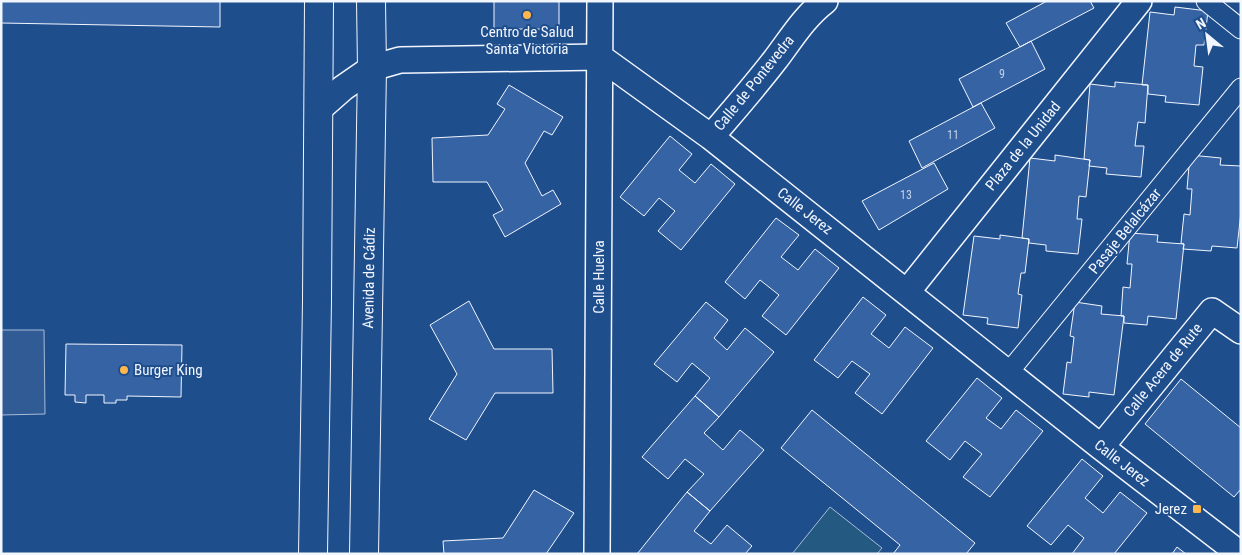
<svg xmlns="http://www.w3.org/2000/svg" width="1242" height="555" viewBox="0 0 1242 555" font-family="'Roboto Condensed',sans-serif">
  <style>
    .pitch { fill: #245a82; stroke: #a8bbd7 }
    .parking { fill: #305b95; stroke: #a8bbd7 }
    .building { fill: #3563a3; stroke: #f2f6ff }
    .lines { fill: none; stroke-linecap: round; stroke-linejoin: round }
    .pedestrian-casing { stroke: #f2f6ff; stroke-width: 21 }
    .minor-casing { stroke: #f2f6ff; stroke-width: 28 }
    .primary-casing { stroke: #f2f6ff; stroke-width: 30 }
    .pedestrian { stroke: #1f4e8c; stroke-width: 19 }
    .minor { stroke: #1f4e8c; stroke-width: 25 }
    .primary { stroke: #1f4e8c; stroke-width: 28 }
    .poi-dot { fill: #ffb74d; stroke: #1f4e8c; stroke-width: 2 }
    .labels { text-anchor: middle; stroke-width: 4; stroke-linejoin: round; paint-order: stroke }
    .number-label { font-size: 12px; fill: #c3d1e8 }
    .poi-label { font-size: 15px; fill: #f2f6ff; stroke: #1f4e8c }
    .street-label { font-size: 15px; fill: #f2f6ff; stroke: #1f4e8c }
  </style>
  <rect width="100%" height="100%" fill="#1f4e8c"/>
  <path class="pitch" d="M830,507L882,548L877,554H792Z"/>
  <path class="parking" d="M1,330H44L45,414L1,415Z"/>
  <path class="building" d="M1,1H220V27L1,23Z
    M494,1H559V29H494Z
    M1047,1H1090L1094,8L1020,47L1006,23Z
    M1175,7L1208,11L1204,45H1196L1194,66L1203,67L1199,105L1165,102L1166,96L1148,94V85H1142L1150,12L1174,15Z
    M1031,41L1045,69L973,107L959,79Z
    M1115,82L1148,85L1145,123L1138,122L1135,146H1144L1141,177L1106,174L1107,168L1089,166L1090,160L1084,159L1090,84L1115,87Z
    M509,85L563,117L552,135L544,131L525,163L542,196L553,190L561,204L505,237L493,215L503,210L487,182H433L432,138L488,135L505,109L497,104Z
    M981,103L995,128L922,168L909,141Z
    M670,136L692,154L679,170L695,183L711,164L735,184L681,250L658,231L675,211L659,198L644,216L620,197Z
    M1055,155L1090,160L1086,197L1079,196L1077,219H1082L1078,254L1046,251V245L1029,243V239L1022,238L1030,158L1055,161Z
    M1190,155L1221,158L1220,165L1241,166V212L1237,248L1212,246L1211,251L1183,249L1184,244L1181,243L1184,214L1190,215L1192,189H1187Z
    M934,163L948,189L879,230L862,201Z
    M776,218L799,235L781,257L798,270L815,249L839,268L786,335L762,316L779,295L760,280L745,299L725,282Z
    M1130,233L1158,235L1157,242L1184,244L1176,319L1148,316L1147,325L1124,323V316H1121L1123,287L1130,288L1132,264H1127Z
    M1000,235L1029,239L1025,273H1021L1018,294L1022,295L1018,328L987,324L988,318L963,315L974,236L1000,239Z
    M863,297L886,315L871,334L889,348L905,327L933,348L882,414L855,393L870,374L852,361L838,378L814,360Z
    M469,301L494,349H552L553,393H495L466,440L429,419L457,374L430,325Z
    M706,302L728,320L714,338L727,350L745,328L774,352L719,417L695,396L710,378L692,363L677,382L654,364Z
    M1075,302L1102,306L1101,314L1124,316L1114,395L1089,392V397L1063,394L1067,362L1071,363L1074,337L1070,336Z
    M66,344L182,345L181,397L127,396V400H116V403H104V395H86V403L75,402V395H65Z
    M977,378L1002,398L986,418L1001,429L1016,410L1043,431L990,497L963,477L982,454L965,441L950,460L926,441Z
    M1181,379L1241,428V489L1234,497L1145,424Z
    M695,396L719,417L704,433L723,450L740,430L764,450L710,511L687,492L704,474L685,459L668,479L642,457Z
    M812,410L975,543L966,554H893L900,545L781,448Z
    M1082,459L1103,476L1085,498L1103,513L1120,492L1147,513L1114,554H1072L1084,538L1068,525L1051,545L1027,526Z
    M534,490L574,513L546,554H444L443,541L503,538Z
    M687,492L710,511L694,531L711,544L727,525L752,546L745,554H637Z
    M1177,547L1186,554H1172Z"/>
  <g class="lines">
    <g class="pedestrian-casing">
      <path id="pedestrian" d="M1206,1L1241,29
        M1008,373L1241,88"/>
    </g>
    <g class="minor-casing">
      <path id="minor" d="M318,110L343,88L372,68L400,60L600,57L711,137L1101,447L1240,554
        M711,137C733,111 755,86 775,60C791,39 804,17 825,1
        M907,292L1139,1
        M1101,447L1212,311L1241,331
        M597,554L600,1"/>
    </g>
    <g class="primary-casing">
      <path id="primary" d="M313,554L317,300L319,1
        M364,554L372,68L371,1"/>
    </g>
    <use href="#pedestrian" class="pedestrian"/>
    <use href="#minor" class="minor"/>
    <use href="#primary" class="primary"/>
  </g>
  <g class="poi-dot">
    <circle cx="527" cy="15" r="5"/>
    <circle cx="124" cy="370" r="5"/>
    <rect x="1192" y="504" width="10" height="10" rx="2.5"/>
  </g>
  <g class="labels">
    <g class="number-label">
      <text x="1002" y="78">9</text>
      <text x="953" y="139">11</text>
      <text x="906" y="199">13</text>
    </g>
    <g class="poi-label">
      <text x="527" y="37">Centro de Salud<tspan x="527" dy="17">Santa Victoria</tspan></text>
      <text x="134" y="375" text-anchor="start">Burger King</text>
      <text x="1187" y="514" text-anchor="end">Jerez</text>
    </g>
    <g class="street-label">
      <text transform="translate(754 83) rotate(-51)" y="5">Calle de Pontevedra</text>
      <text transform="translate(1023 146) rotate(-51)" y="5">Plaza de la Unidad</text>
      <text transform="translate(805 211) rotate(38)" y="5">Calle Jerez</text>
      <text transform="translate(1125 231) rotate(-51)" y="5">Pasaje Belalcázar</text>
      <text transform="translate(599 277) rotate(-90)" y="5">Calle Huelva</text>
      <text transform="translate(369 278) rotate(-89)" y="5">Avenida de Cádiz</text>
      <text transform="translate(1163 370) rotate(-51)" y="5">Calle Acera de Rute</text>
      <text transform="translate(1122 463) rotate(38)" y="5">Calle Jerez</text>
    </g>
  </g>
  <rect width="1242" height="555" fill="none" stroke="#f2f6ff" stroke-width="5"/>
  <g transform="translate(1207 35) rotate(331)" stroke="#1f4e8c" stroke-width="4" paint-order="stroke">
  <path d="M0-4L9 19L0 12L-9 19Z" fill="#f2f6ff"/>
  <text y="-8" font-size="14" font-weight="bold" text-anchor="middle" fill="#f2f6ff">N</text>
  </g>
</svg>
